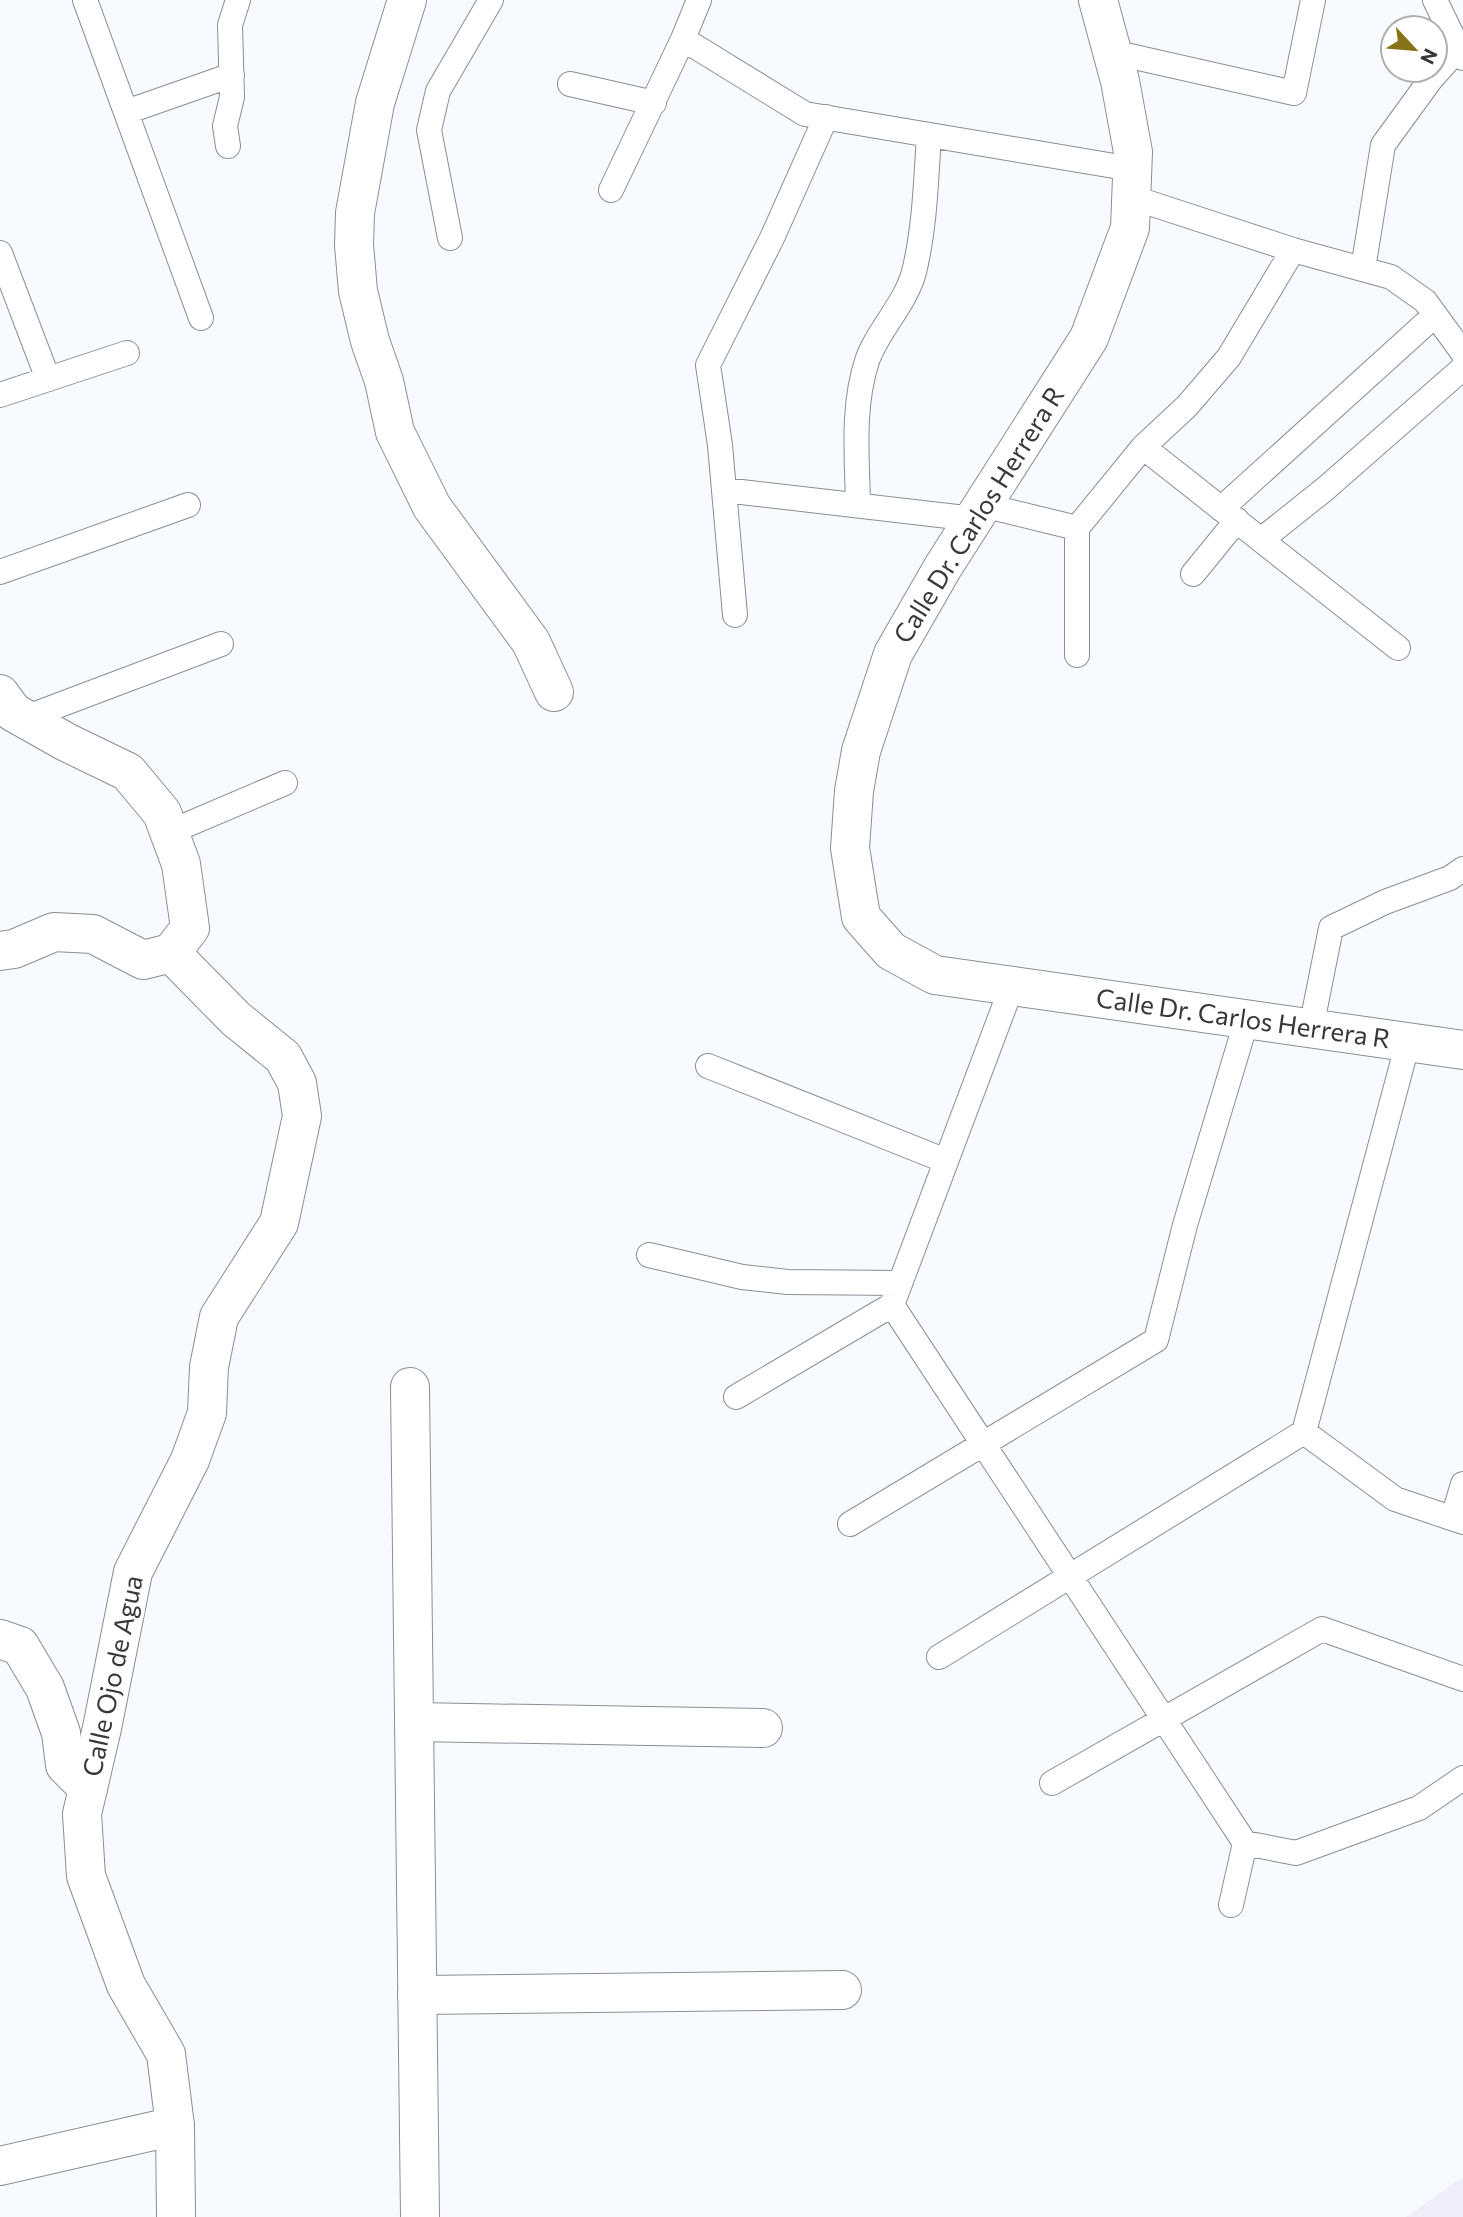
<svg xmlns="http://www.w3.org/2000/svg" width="1463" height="2217" viewBox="0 0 1463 2217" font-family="Commissioner,sans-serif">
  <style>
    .industrial { fill: #f1eefc }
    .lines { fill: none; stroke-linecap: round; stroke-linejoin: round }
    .service-casing { stroke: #898e92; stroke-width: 26 }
    .minor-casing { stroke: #898e92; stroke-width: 40 }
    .service { stroke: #fff; stroke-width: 24 }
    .minor { stroke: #fff; stroke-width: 38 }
    .labels { text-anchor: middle; stroke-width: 7; stroke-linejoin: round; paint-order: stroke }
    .street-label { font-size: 26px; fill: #36383a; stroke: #fff }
  </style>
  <rect width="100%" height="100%" fill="#f7fbff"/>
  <path class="industrial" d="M1463,2177V2217H1406L1407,2216Z"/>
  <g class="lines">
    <g class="service-casing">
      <path id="service" d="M85,0L201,318
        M699,0L683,39L805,114L1132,169
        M1435,0L1463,58
        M1112,52L1294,93L1313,0
        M570,84L654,103
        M126,112L232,75
        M228,146L225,126L232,97L230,25L238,0
        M611,190L683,39
        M1131,197L1293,250L1391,277L1425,301L1463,353
        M450,238L429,130L438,91L491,0
        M0,253L48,379
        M1363,269L1383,145L1431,79L1458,49
        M0,395L127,353
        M1143,447L1398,648
        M724,490L974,519
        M858,504C857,456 852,407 867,361C876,333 906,303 914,272C925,227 926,180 929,135
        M983,505L1077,528
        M1221,509L1435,315
        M1261,540L1325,489L1463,368
        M0,572L188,505
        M1193,574L1237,520
        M735,615L720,445L708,365L772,238L826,117
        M1077,655V528L1143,447L1187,406L1229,357L1293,250
        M25,718L221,644
        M170,832L285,783
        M1311,1028L1331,928L1385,902L1450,878L1463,869
        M708,1066L946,1161
        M649,1255L742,1277L788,1282L900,1283
        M892,1305L1245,1843L1231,1905
        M736,1397L892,1305L1012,986
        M1304,1432L1395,1499L1463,1522
        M1453,1518L1463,1484
        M850,1524L1156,1340L1185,1225L1247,1019
        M939,1657L1304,1432L1408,1042
        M1052,1783L1322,1629L1463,1679
        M1245,1843L1296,1853L1419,1808L1463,1778"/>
    </g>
    <g class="minor-casing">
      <g id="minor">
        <path d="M407,0L375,103L355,213L354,245L358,291L370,341L384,381L395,432L432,507L531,642L554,692"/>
        <path id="s1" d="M1098,0L1120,81L1133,152L1130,228L1089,338L943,567L893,654L861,751L854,791L850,848L861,917L891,951L935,975L1463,1050"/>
        <path d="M0,694L13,712L66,742L128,772L162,813L181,864L190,928L171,953"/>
        <path d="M0,951L14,949L54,932L93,934L143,960L171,953"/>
        <path d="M171,953L236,1019L283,1057L297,1083L302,1116L279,1223L219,1317L209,1367L207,1413L190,1460L133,1572L102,1728L82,1814L86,1876L126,1985L166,2054L175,2126L176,2217"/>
        <path d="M410,1387L420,2217"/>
        <path d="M0,1639L20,1646L45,1688L61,1733L65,1765L88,1788"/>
        <path d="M415,1722L763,1728"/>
        <path d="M417,1995L842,1990"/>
        <path d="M0,2166L175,2126"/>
      </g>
    </g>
    <use href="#service" class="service"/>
    <use href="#minor" class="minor"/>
  </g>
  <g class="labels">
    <g class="street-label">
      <text transform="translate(979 515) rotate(-58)" y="9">Calle Dr. Carlos Herrera R</text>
      <text dy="9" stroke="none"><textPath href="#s1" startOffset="1398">Calle Dr. Carlos Herrera R</textPath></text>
      <text transform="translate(113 1676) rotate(-78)" y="9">Calle Ojo de Agua</text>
    </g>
  </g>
  <g transform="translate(1414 49) rotate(116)"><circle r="33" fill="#ffffff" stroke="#afafb0" stroke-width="2"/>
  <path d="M0-5L12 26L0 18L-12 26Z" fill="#877316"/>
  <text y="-10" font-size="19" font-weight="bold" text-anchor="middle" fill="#36383a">N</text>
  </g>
</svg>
